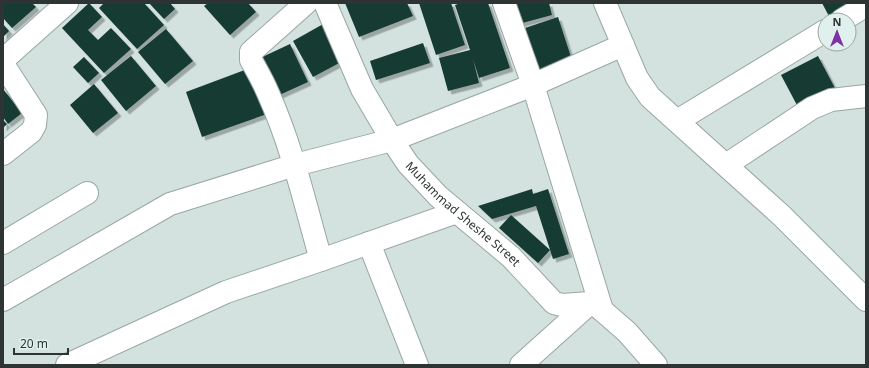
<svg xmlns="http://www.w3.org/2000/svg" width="869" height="368" viewBox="0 0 869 368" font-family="'Noto Sans',sans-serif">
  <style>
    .building { fill: #153a33; filter: url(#shadow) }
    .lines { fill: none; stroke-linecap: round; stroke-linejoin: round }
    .minor-casing { stroke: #98a7a3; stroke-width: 24 }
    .minor { stroke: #fff; stroke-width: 22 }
    .labels { text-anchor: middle; stroke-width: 4; stroke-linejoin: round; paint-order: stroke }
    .street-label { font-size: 12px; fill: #2e3433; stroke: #e0f0ec }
  </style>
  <defs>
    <filter id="shadow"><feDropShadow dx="3.5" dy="3.5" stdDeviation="0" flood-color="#0004"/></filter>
  </defs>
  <rect width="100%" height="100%" fill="#d3e2de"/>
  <path class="building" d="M3,3H32L36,7L12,28L3,18Z
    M89,3L102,17L88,30L98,40L111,28L131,49L104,73L62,28Z
    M104,3H144L164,25L137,49L99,8Z
    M149,3H170L175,9L164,19Z
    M208,3H248L256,12L230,35L204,6Z
    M345,3H407L413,16L359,37Z
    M419,3H451L465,45L436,55Z
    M461,3H488L510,68L479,78L473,59L479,83L448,91L439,58L470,50L455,5Z
    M509,3H549L552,15L515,25Z
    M822,3H851L831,20Z
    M558,17L572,60L539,71L525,28Z
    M325,23L345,60L313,77L293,41Z
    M3,24L9,31L3,37Z
    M166,29L193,61L165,84L138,52Z
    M423,43L430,63L376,80L370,61Z
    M290,44L308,82L275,97L258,59Z
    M131,56L156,86L126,111L101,80Z
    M818,56L836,90L799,109L781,75Z
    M84,57L99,73L88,83L73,67Z
    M250,68L267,114L202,137L186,92Z
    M94,84L118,113L93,133L70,105Z
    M3,89L22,113L8,124L3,117Z
    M3,120L7,124L3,128Z
    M532,189L533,194L548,189L569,254L553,259L536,206L492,219L478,206Z
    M511,215L550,250L538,263L499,228Z"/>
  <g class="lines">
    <g class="minor-casing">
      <g id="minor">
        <path d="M306,3L251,52V60C257,71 263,81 268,93C292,146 305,204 321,260"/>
        <path id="s1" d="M325,3L362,89L392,140L408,164L438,196L511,257L554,303L562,305L590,303L596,305L627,332L656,365"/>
        <path d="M504,3L533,85L602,310"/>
        <path d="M605,3L637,78L650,97L782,216L866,300"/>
        <path d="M842,20L862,8L858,3"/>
        <path d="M3,60L67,3"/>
        <path d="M3,64L36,115L35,125L31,132L3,154"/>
        <path d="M677,121L825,31"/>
        <path d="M726,165L812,108L831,100L866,96"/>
        <path d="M3,243L87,193"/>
        <path d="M369,243L417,365"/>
        <path d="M3,300L170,204L295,165L392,140L533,85L623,45"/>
        <path d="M67,365L226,292L321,260L457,212"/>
        <path d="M521,365L590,303"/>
      </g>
    </g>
    <use href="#minor" class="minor"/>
  </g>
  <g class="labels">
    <g class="street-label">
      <text dy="4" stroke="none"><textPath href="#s1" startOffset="256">Muhammad Sheshe Street</textPath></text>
    </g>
  </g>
  <rect width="869" height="368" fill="none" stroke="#2e3433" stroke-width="8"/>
  <g transform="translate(837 32)"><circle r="19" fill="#e0f0ec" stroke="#99a5a2"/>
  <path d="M0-3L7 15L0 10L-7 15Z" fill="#7f32a3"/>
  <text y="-6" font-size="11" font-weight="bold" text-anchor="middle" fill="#2e3433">N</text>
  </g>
  <path d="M14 348v6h54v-6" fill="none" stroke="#2e3433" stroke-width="2"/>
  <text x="20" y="348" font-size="12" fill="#2e3433" stroke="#e0f0ec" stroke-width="3" paint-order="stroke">20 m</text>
</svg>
